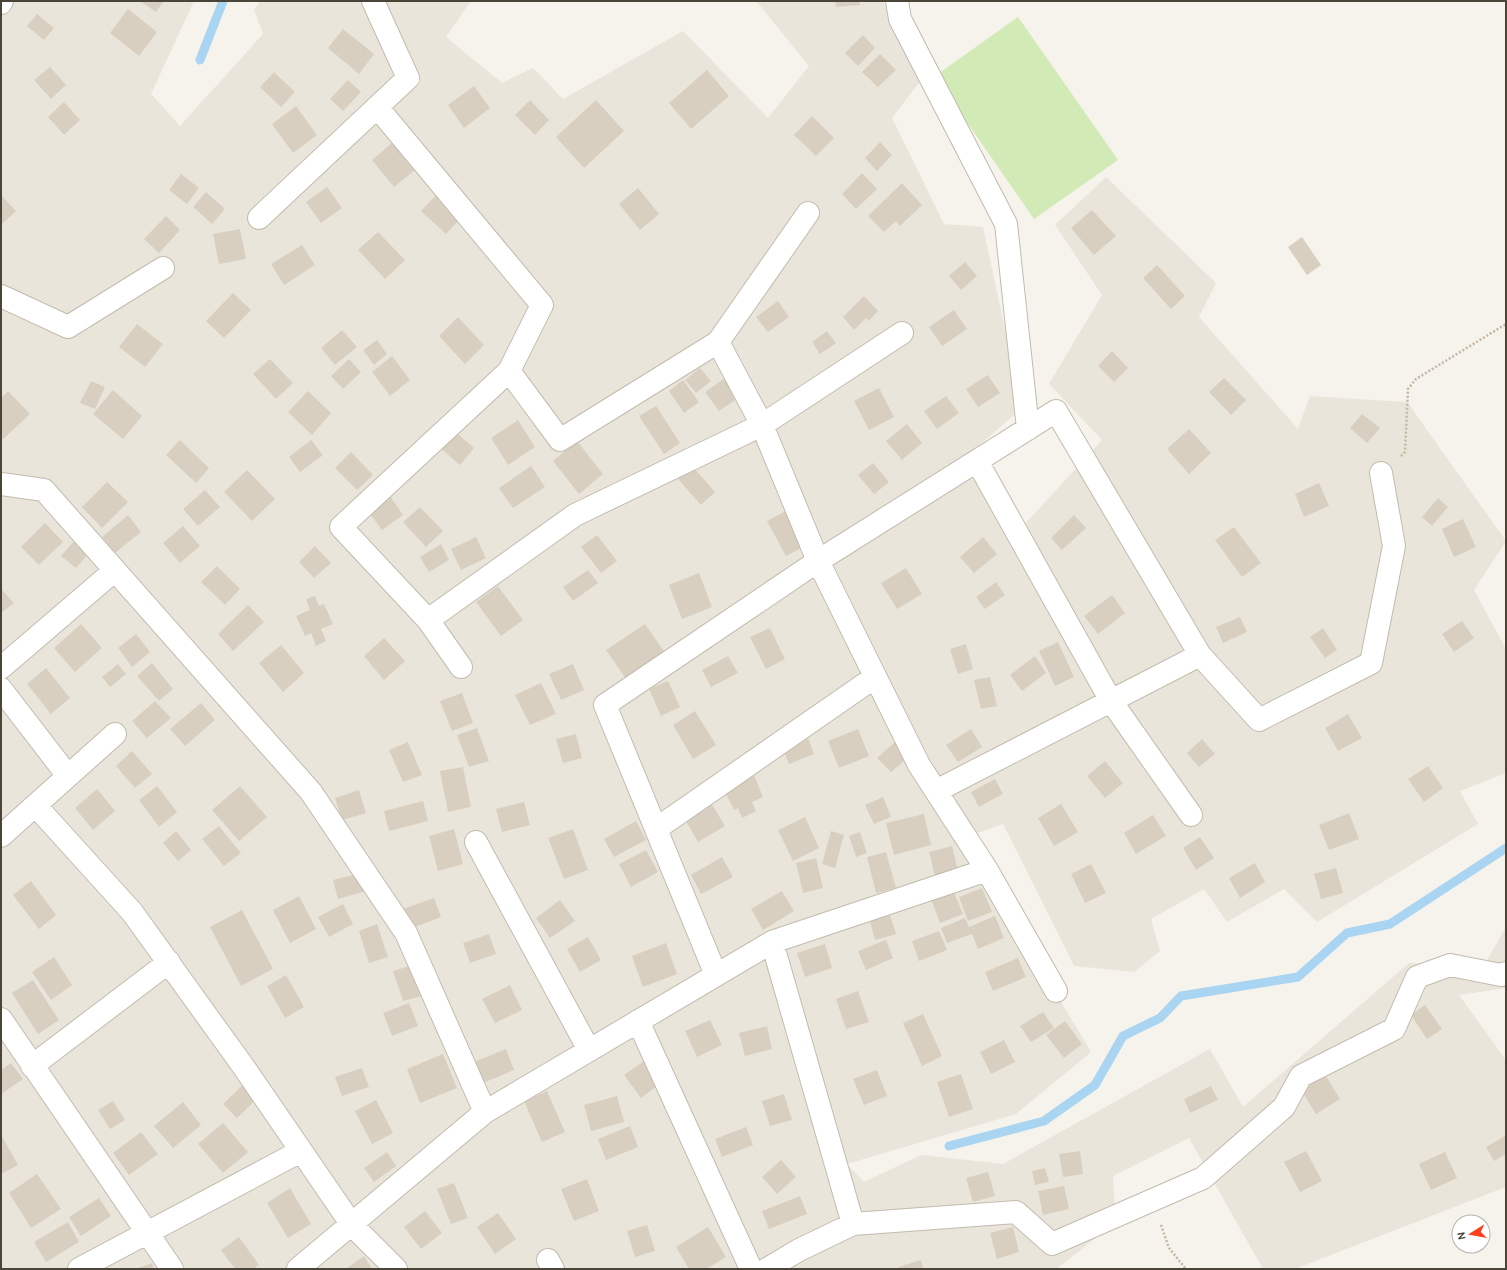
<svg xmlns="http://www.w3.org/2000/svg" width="1507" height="1270" viewBox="0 0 1507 1270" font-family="Karla,sans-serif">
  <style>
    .residential { fill: #eae5da }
    .pitch { fill: #d2eab5 }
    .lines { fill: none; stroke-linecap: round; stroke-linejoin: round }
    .stream { stroke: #a9d4f2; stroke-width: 9 }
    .building { fill: #d8cfc1 }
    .minor-casing { stroke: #c2bbae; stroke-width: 24 }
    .path { stroke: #c4b79f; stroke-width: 2.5; stroke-dasharray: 2 2; stroke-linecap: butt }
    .minor { stroke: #fff; stroke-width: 22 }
  </style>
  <rect width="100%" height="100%" fill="#f6f3ec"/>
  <path class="residential" d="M1,1H194L151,94L180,126L263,34L254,10L260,1H471L446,37L502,83L533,68L563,99L683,31L768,118L809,66L756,1H883L921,80L892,118L944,224L983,227L1022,408L961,461L1014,536L1102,440L1049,384L1102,295L1055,225L1106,177L1216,283L1199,317L1298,429L1310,396L1407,402L1506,541L1474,590L1506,649V773L1460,791L1478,824L1317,922L1284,889L1227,922L1204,889L1151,919L1160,951L1134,972L1074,966L1003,824L964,838L1091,1052L1016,1114L847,1164L864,1182L921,1155L1003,1164L1210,1049L1243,1107L1409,963L1485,964L1506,927V988L1459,995L1506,1060V1187L1295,1269H1263L1189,1138L1113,1176L1116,1222L1059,1267V1269H1Z"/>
  <path class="pitch" d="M1018,17L1118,160L1034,219L935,76Z"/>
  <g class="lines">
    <path class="stream" d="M200,60L223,1
      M949,1146L1044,1121L1095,1085L1123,1036L1160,1018L1181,996L1298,977L1347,933L1390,924L1506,848"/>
  </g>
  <path class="building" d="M140,1H164L156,12Z
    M835,1H859L860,5L836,7Z
    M128,9L157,32L139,56L110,33Z
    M37,14L54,28L44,40L27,26Z
    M343,29L374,54L359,74L328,48Z
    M863,35L875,48L858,66L845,53Z
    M880,54L896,70L878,87L862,72Z
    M50,67L66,85L51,99L34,80Z
    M707,70L729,96L691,129L669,103Z
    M274,72L295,92L281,107L260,87Z
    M348,80L361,92L343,111L330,99Z
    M474,86L490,108L464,128L448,105Z
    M530,100L549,120L535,135L515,115Z
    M596,100L624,131L584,168L556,137Z
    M64,102L80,120L64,135L48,117Z
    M296,106L317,135L293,153L272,124Z
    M812,116L834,138L816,156L794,135Z
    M393,142L416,169L394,187L372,160Z
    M880,142L892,155L877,171L865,158Z
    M862,173L877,189L856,209L842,194Z
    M181,174L199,188L187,204L169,190Z
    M902,183L922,205L900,226L896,221L884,232L868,216Z
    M327,187L342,208L321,223L306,202Z
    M638,188L659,214L640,230L619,204Z
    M206,192L225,209L212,224L193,207Z
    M438,193L462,217L446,234L421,211Z
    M1,195L16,211L1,225Z
    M1092,210L1116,236L1094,255L1071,228Z
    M166,216L180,230L159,253L144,239Z
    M240,229L246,259L219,264L213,234Z
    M378,232L405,260L385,279L358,250Z
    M1302,237L1321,265L1307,275L1288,247Z
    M302,245L315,265L284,285L271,264Z
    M965,262L977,276L961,290L949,276Z
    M1157,265L1185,296L1171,309L1143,278Z
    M233,293L251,310L224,338L206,321Z
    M864,296L878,311L869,321L866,318L854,330L843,317Z
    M778,301L789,317L768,332L756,317Z
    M954,310L967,329L942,346L929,327Z
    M458,317L484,345L465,364L439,336Z
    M137,324L163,344L145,367L119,347Z
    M342,330L357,347L335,365L321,348Z
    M827,331L836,343L820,354L812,342Z
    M377,340L387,354L374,365L363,350Z
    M1112,351L1128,368L1114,382L1098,366Z
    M392,356L410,380L390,396L372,372Z
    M270,359L293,383L276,399L253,374Z
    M349,359L361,372L343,389L331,376Z
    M700,368L711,381L696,393L685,380Z
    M988,375L1000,393L978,407L966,389Z
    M725,378L738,398L719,411L705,392Z
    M1224,378L1246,400L1231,415L1209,392Z
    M683,380L699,402L684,413L669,391Z
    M91,381L105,387L95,409L80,403Z
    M879,388L894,417L869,430L854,401Z
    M113,390L142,416L123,439L93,414Z
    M8,391L30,414L1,441V398Z
    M308,391L331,413L312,435L288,412Z
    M946,396L959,413L937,429L924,411Z
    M656,406L680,443L664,454L639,416Z
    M1362,414L1380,428L1367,443L1350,428Z
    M518,420L535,447L508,465L491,438Z
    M907,424L922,443L902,460L886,441Z
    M452,429L474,448L460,465L438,446Z
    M1189,429L1211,453L1189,474L1167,449Z
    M180,440L209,468L196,483L166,455Z
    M311,440L323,455L300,472L289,457Z
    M577,441L603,474L579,494L553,461Z
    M351,452L373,475L357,490L335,468Z
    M873,463L889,482L874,494L858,475Z
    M531,466L545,487L513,508L499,488Z
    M692,466L715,492L701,505L678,479Z
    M247,470L275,499L252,521L224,492Z
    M107,482L128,502L102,528L82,507Z
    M1319,483L1329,506L1304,517L1295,494Z
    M205,490L220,507L198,526L183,509Z
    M390,496L403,515L382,530L368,511Z
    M1438,498L1448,507L1432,526L1422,517Z
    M420,507L443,531L426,547L403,522Z
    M786,511L805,546L786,556L767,521Z
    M128,515L141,532L115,553L102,537Z
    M1074,515L1086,528L1062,550L1051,538Z
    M1463,519L1476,547L1454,557L1442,529Z
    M45,523L63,542L39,565L21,547Z
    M183,526L200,546L180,563L163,543Z
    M1234,527L1261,563L1242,577L1215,540Z
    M597,535L617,561L601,573L581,547Z
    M476,537L486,558L461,570L451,549Z
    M983,537L997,554L974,573L960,557Z
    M74,541L89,553L76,568L61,556Z
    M441,544L449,560L429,572L420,557Z
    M315,546L331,563L314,578L299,562Z
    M217,566L240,589L225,605L201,582Z
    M906,568L922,594L897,609L881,583Z
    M588,570L598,583L573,601L563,587Z
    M699,573L712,607L682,619L669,585Z
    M996,582L1005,595L985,609L976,597Z
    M498,586L523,620L501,636L476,602Z
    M1,589L14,603L1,613Z
    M1112,595L1125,613L1098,634L1084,616Z
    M315,596L319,606L324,604L333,624L321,629L326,641L316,646L311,633L305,636L296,616L310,610L306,599Z
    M248,605L264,622L233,651L218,634Z
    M1240,617L1247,632L1223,643L1216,627Z
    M1462,621L1474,638L1454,652L1442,634Z
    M81,624L102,648L75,672L54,648Z
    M645,624L665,653L626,679L606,650Z
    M770,628L785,659L766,669L750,637Z
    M1323,628L1337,650L1325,658L1310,637Z
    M136,634L150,652L132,667L118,648Z
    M384,638L405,661L384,680L364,656Z
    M1058,642L1074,677L1055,686L1039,651Z
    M966,644L973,669L958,674L950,649Z
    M281,645L304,673L283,692L259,663Z
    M728,656L738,673L711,687L702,670Z
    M1035,656L1046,673L1022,691L1010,675Z
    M152,663L173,689L159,701L137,676Z
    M118,664L126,674L110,687L102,677Z
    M573,664L584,690L561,700L549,674Z
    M46,668L70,698L51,714L27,684Z
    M990,677L997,706L981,709L974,680Z
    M668,681L680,707L661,716L649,689Z
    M541,683L556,714L530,725L515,695Z
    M462,693L473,723L452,731L440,701Z
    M155,701L171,718L147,738L132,721Z
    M201,703L215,720L185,746L170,729Z
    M695,711L716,745L693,759L673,725Z
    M1348,714L1362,738L1338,751L1325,728Z
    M477,728L489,761L469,767L457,735Z
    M858,729L869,756L839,768L828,741Z
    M971,729L982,747L958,762L946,745Z
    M576,734L582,758L563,763L556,739Z
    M808,738L814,754L789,764L783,749Z
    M1202,739L1215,754L1199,767L1187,753Z
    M896,741L910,756L891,772L877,758Z
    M408,742L422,775L403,782L389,750Z
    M132,751L152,774L135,788L116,766Z
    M1105,761L1123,783L1105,798L1087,776Z
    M1428,766L1443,788L1424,802L1408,779Z
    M463,767L471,807L448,812L440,771Z
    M754,775L763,797L752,802L756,811L742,818L738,808L734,810L724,790Z
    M995,779L1003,794L979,807L971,792Z
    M157,786L177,812L159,827L139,800Z
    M240,786L267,817L239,841L212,810Z
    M97,789L115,811L93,830L75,808Z
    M359,790L366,813L342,820L335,798Z
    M883,797L891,817L874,824L865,805Z
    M423,801L428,821L389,831L384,811Z
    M524,802L530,825L502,832L496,809Z
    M711,803L725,826L698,842L685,819Z
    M1061,804L1078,832L1054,846L1038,818Z
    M1349,813L1359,839L1329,850L1319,825Z
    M924,814L931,845L894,855L886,823Z
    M1153,815L1166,836L1136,854L1124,833Z
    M805,817L819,848L793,861L778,830Z
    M636,821L646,840L614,857L604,839Z
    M219,826L241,853L224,866L202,839Z
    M454,829L463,864L438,871L429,836Z
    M573,829L588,870L564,879L548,838Z
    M176,831L191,850L178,861L163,843Z
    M831,831L844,835L835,868L822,864Z
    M860,832L867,853L856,857L849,836Z
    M1200,837L1214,858L1196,870L1183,848Z
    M952,846L959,874L936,880L929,852Z
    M646,850L658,872L631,887L619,864Z
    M886,852L896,888L876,893L867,857Z
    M722,857L733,877L701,894L691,875Z
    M816,858L823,888L803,893L796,863Z
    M1255,863L1265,882L1240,898L1229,878Z
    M1091,864L1106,893L1085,903L1071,874Z
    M1336,868L1343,893L1321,899L1314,874Z
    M361,873L366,891L338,899L333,880Z
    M31,881L56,915L39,929L13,895Z
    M982,888L992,912L968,921L959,897Z
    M953,890L963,914L940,923L931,899Z
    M782,891L794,911L763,930L751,909Z
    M299,896L316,929L290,943L273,910Z
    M434,898L441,917L407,930L400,910Z
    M560,900L575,921L550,938L536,918Z
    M343,904L353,924L329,937L318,917Z
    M242,910L273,969L241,986L210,927Z
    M890,915L896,934L875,940L870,921Z
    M995,916L1004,938L978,949L972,934L947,943L941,928L965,918L969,927Z
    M377,924L388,957L369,963L359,931Z
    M939,931L947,950L919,961L912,941Z
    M489,934L496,954L470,963L463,943Z
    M588,937L601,960L580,972L567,949Z
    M886,940L893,958L866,970L858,951Z
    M666,943L677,974L643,987L632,956Z
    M825,944L832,968L805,977L797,953Z
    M54,957L72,985L51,1000L32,972Z
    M1018,958L1026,977L993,991L985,972Z
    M413,965L422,996L403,1001L393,971Z
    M286,975L304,1007L285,1018L267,986Z
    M33,980L59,1020L38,1034L12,993Z
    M510,985L522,1010L495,1023L482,999Z
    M858,991L869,1022L846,1029L836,999Z
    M409,1003L418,1026L392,1036L383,1013Z
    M1425,1005L1442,1029L1427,1039L1411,1015Z
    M1043,1012L1054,1028L1031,1042L1020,1026Z
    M923,1014L942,1056L922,1066L903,1023Z
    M710,1020L722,1045L697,1057L685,1031Z
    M1065,1021L1082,1044L1064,1058L1046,1035Z
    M767,1026L772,1049L745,1056L739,1033Z
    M1004,1040L1015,1062L991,1074L980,1052Z
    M506,1049L514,1070L478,1085L469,1064Z
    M443,1054L457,1088L420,1103L407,1069Z
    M644,1061L661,1083L641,1098L624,1075Z
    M11,1063L23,1079L1,1094V1070Z
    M362,1068L369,1087L342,1096L335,1077Z
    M877,1070L887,1096L864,1105L853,1079Z
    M1324,1073L1340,1099L1316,1114L1300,1088Z
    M961,1074L973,1109L949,1117L937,1082Z
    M247,1081L261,1095L237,1118L223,1104Z
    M1211,1086L1218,1100L1190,1113L1184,1099Z
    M547,1091L565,1132L542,1142L524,1101Z
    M784,1094L792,1120L770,1126L762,1101Z
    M617,1096L624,1122L591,1131L584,1105Z
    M376,1100L393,1133L372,1144L355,1111Z
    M113,1101L125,1120L110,1129L98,1110Z
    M183,1102L201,1125L173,1148L154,1126Z
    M223,1123L248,1152L223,1173L198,1144Z
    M630,1126L638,1147L606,1160L598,1139Z
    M746,1127L753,1145L722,1157L715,1139Z
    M141,1132L158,1154L129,1175L113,1153Z
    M1505,1136L1506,1154L1494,1161L1486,1147Z
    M3,1138L18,1165L1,1174V1139Z
    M1080,1151L1083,1174L1063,1177L1059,1154Z
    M1306,1151L1322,1181L1300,1192L1284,1162Z
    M387,1152L396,1166L374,1182L364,1168Z
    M1445,1152L1457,1178L1431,1190L1419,1164Z
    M781,1160L796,1177L777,1194L762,1177Z
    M1045,1168L1049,1182L1035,1185L1032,1171Z
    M988,1172L995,1196L973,1202L966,1178Z
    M37,1174L61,1209L31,1228L9,1193Z
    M587,1179L599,1211L574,1221L561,1189Z
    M454,1183L468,1218L451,1224L437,1189Z
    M1064,1186L1069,1209L1043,1215L1038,1191Z
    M290,1188L311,1224L288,1238L267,1203Z
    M800,1196L807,1214L769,1229L762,1211Z
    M99,1198L111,1216L81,1236L69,1217Z
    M425,1211L442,1233L421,1249L404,1227Z
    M498,1213L516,1239L495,1254L477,1227Z
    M68,1222L79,1242L46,1262L34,1242Z
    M647,1225L655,1251L635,1257L627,1231Z
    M708,1227L726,1257L706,1269H689L676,1247Z
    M1013,1227L1019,1252L997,1259L990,1233Z
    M239,1237L259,1265L253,1269H235L221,1250Z
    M364,1256L372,1269H346Z
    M921,1260L923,1269H899L898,1267Z
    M152,1263L154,1269H136Z"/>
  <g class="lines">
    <g class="minor-casing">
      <path id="minor" d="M897,1L900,19L1006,224L1028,429
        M1,3L2,1
        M377,107L542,305L509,371
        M259,218L408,78L373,1
        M1,296L68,327L163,268
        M718,342L762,425L818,561L919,765L987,870L1056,991
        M977,461L1111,701L1191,815
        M1,484L44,490L311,792L406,933L485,1112
        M428,620L575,515L762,425L902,333
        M461,667L428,620L341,527L509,371L560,440L718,342L808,213
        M1,668L114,571
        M1,689L68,776
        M936,791L1200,655
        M36,806L132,912L243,1066L352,1225L396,1269
        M656,829L875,677
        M1,836L115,734
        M476,842L589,1050
        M772,942L853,1224
        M716,975L605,705L818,561L1056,411L1200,655L1259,720L1371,663L1394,546L1381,473
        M1,1019L172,1269
        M638,1021L751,1269
        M32,1066L169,962
        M548,1260L553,1269
        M79,1269L301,1151
        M298,1269L485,1112L772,942L987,870
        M767,1269L799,1250L853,1224L1016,1212L1052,1244L1203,1178L1284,1107L1301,1076L1394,1029L1417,977L1450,965L1501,975L1506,973"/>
    </g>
    <path class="path" d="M1401,456L1405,452L1408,389L1416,379L1506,324
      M1161,1225L1169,1248L1186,1269"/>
    <use href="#minor" class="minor"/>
  </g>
  <rect width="1507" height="1270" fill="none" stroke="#4b4439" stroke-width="4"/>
  <g transform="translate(1471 1234) rotate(259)"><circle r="19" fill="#ffffff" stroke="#b7b4b0"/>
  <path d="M0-3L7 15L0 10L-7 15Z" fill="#fc3f1d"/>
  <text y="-6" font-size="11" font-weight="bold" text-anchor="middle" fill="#4b4439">N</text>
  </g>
</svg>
